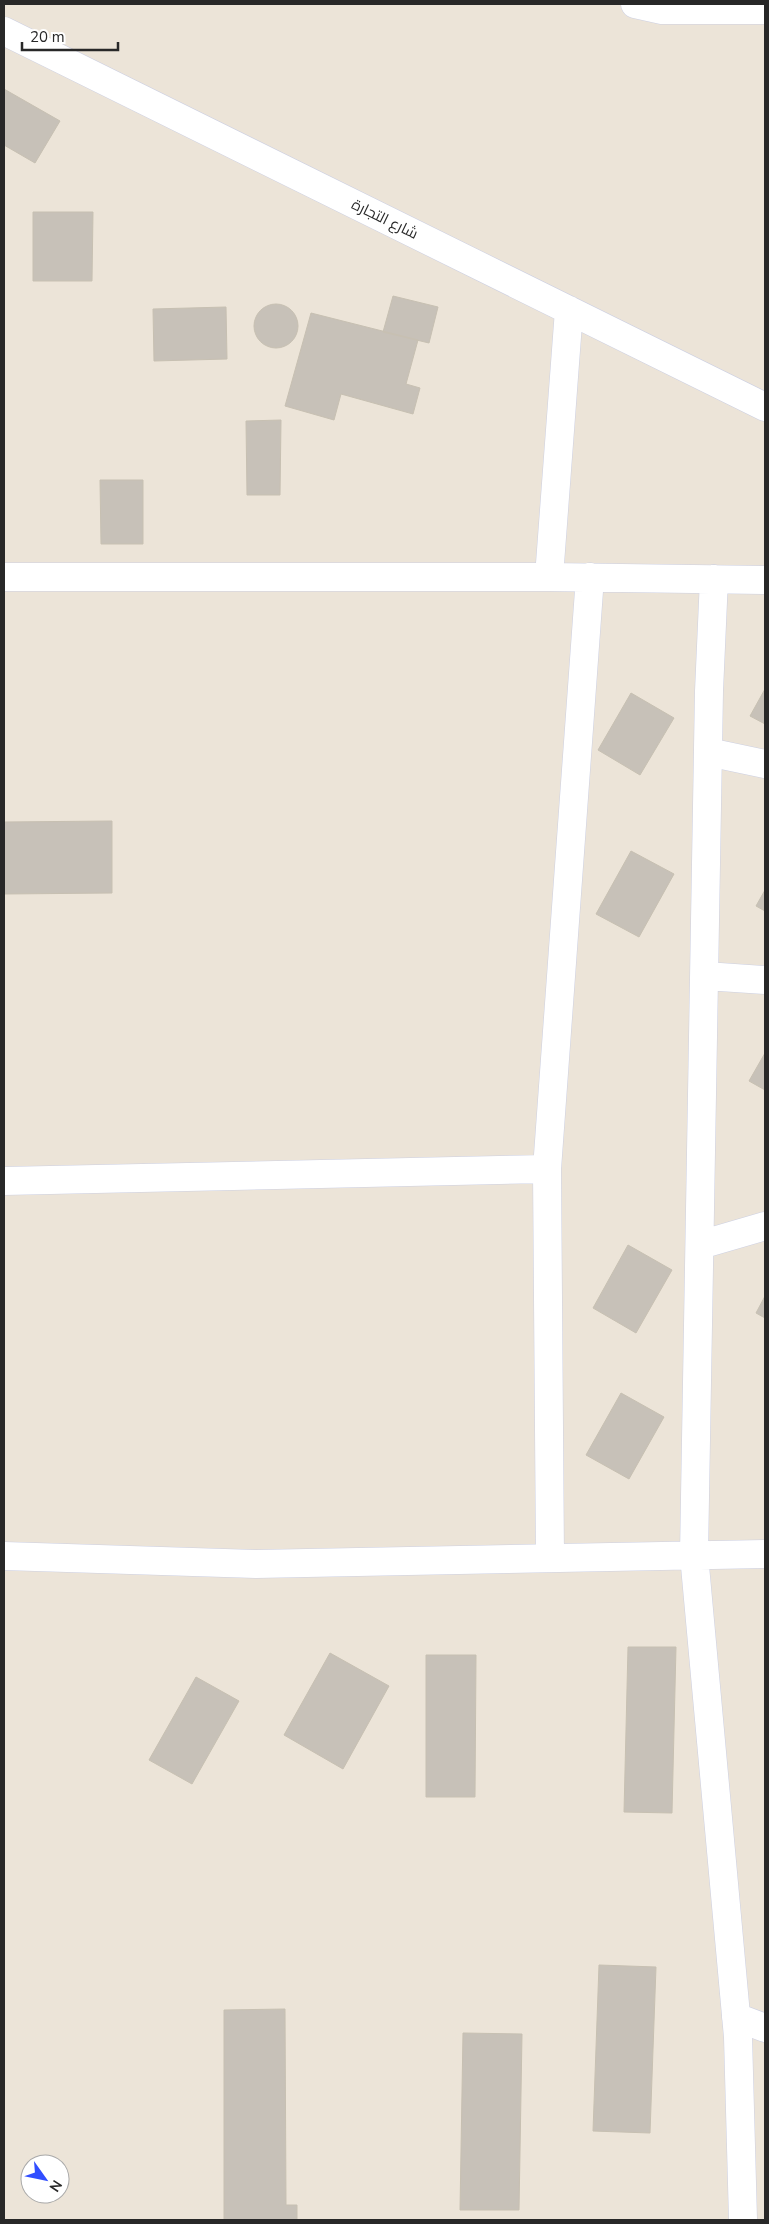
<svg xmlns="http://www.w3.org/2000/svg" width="769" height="2224" viewBox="0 0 769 2224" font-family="'Nunito Sans',Cairo,sans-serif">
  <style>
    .building { fill: #c7c1b8; stroke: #c7c0b2 }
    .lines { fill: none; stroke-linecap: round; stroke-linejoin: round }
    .minor-casing { stroke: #cdd0e2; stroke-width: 29 }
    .minor { stroke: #fff; stroke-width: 28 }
    .labels { text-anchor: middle; stroke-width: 5; stroke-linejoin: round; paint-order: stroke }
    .street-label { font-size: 15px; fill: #282828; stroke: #fff }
  </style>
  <rect width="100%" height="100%" fill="#ece4d8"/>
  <path class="building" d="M4,89L60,121L35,163L4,145Z
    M33,212H93L92,281H33Z
    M393,296L438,307L429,343L383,332Z
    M254 326a22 22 0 1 1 44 0a22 22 0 1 1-44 0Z
    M226,307L227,359L154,361L153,309Z
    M311,313L418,340L406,384L420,388L413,414L341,394L334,420L285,406Z
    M281,420L280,495H247L246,421Z
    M100,480H143V544H101Z
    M765,689V724L750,716Z
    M631,693L674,718L640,775L598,750Z
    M112,821V893L4,894V822Z
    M631,851L674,874L639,937L596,914Z
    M765,890V911L756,906Z
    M765,1053V1090L749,1081Z
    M628,1245L672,1270L636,1333L593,1308Z
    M765,1296V1318L756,1313Z
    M621,1393L664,1417L629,1479L586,1455Z
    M628,1647H676L672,1813L624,1812Z
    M330,1653L389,1686L343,1769L284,1735Z
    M426,1655H476L475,1797H426Z
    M196,1677L239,1701L192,1784L149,1760Z
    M599,1965L656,1967L650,2133L593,2131Z
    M285,2009L286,2205H297V2220H224V2010Z
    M463,2033L522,2034L519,2210H460Z"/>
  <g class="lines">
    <g class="minor-casing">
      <path id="minor" d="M635,4L662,10H765
        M4,31L765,407
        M4,577H549L765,580
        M549,577L569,310
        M714,579L709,691L694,1555L738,2037L743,2220
        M708,752L765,764
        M705,976L765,980
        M4,1181L547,1169
        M700,1245L765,1226
        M4,1556L256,1564L765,1554
        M550,1558L547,1169L590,577
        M736,2017L765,2028"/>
    </g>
    <use href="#minor" class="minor"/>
  </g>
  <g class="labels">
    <g class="street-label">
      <text transform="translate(385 219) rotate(26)" y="5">شارع التجارة</text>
    </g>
  </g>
  <rect width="769" height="2224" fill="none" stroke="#282828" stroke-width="10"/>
  <g transform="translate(45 2179) rotate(123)"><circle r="24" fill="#ffffff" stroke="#a9a9a9"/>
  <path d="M0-4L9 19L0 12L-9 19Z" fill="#314eff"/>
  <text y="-8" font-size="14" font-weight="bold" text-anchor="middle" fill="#282828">N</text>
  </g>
  <path d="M22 42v8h96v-8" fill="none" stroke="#282828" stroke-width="2.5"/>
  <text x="30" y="42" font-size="15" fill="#282828" stroke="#ffffff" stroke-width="4" paint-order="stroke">20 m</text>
</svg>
